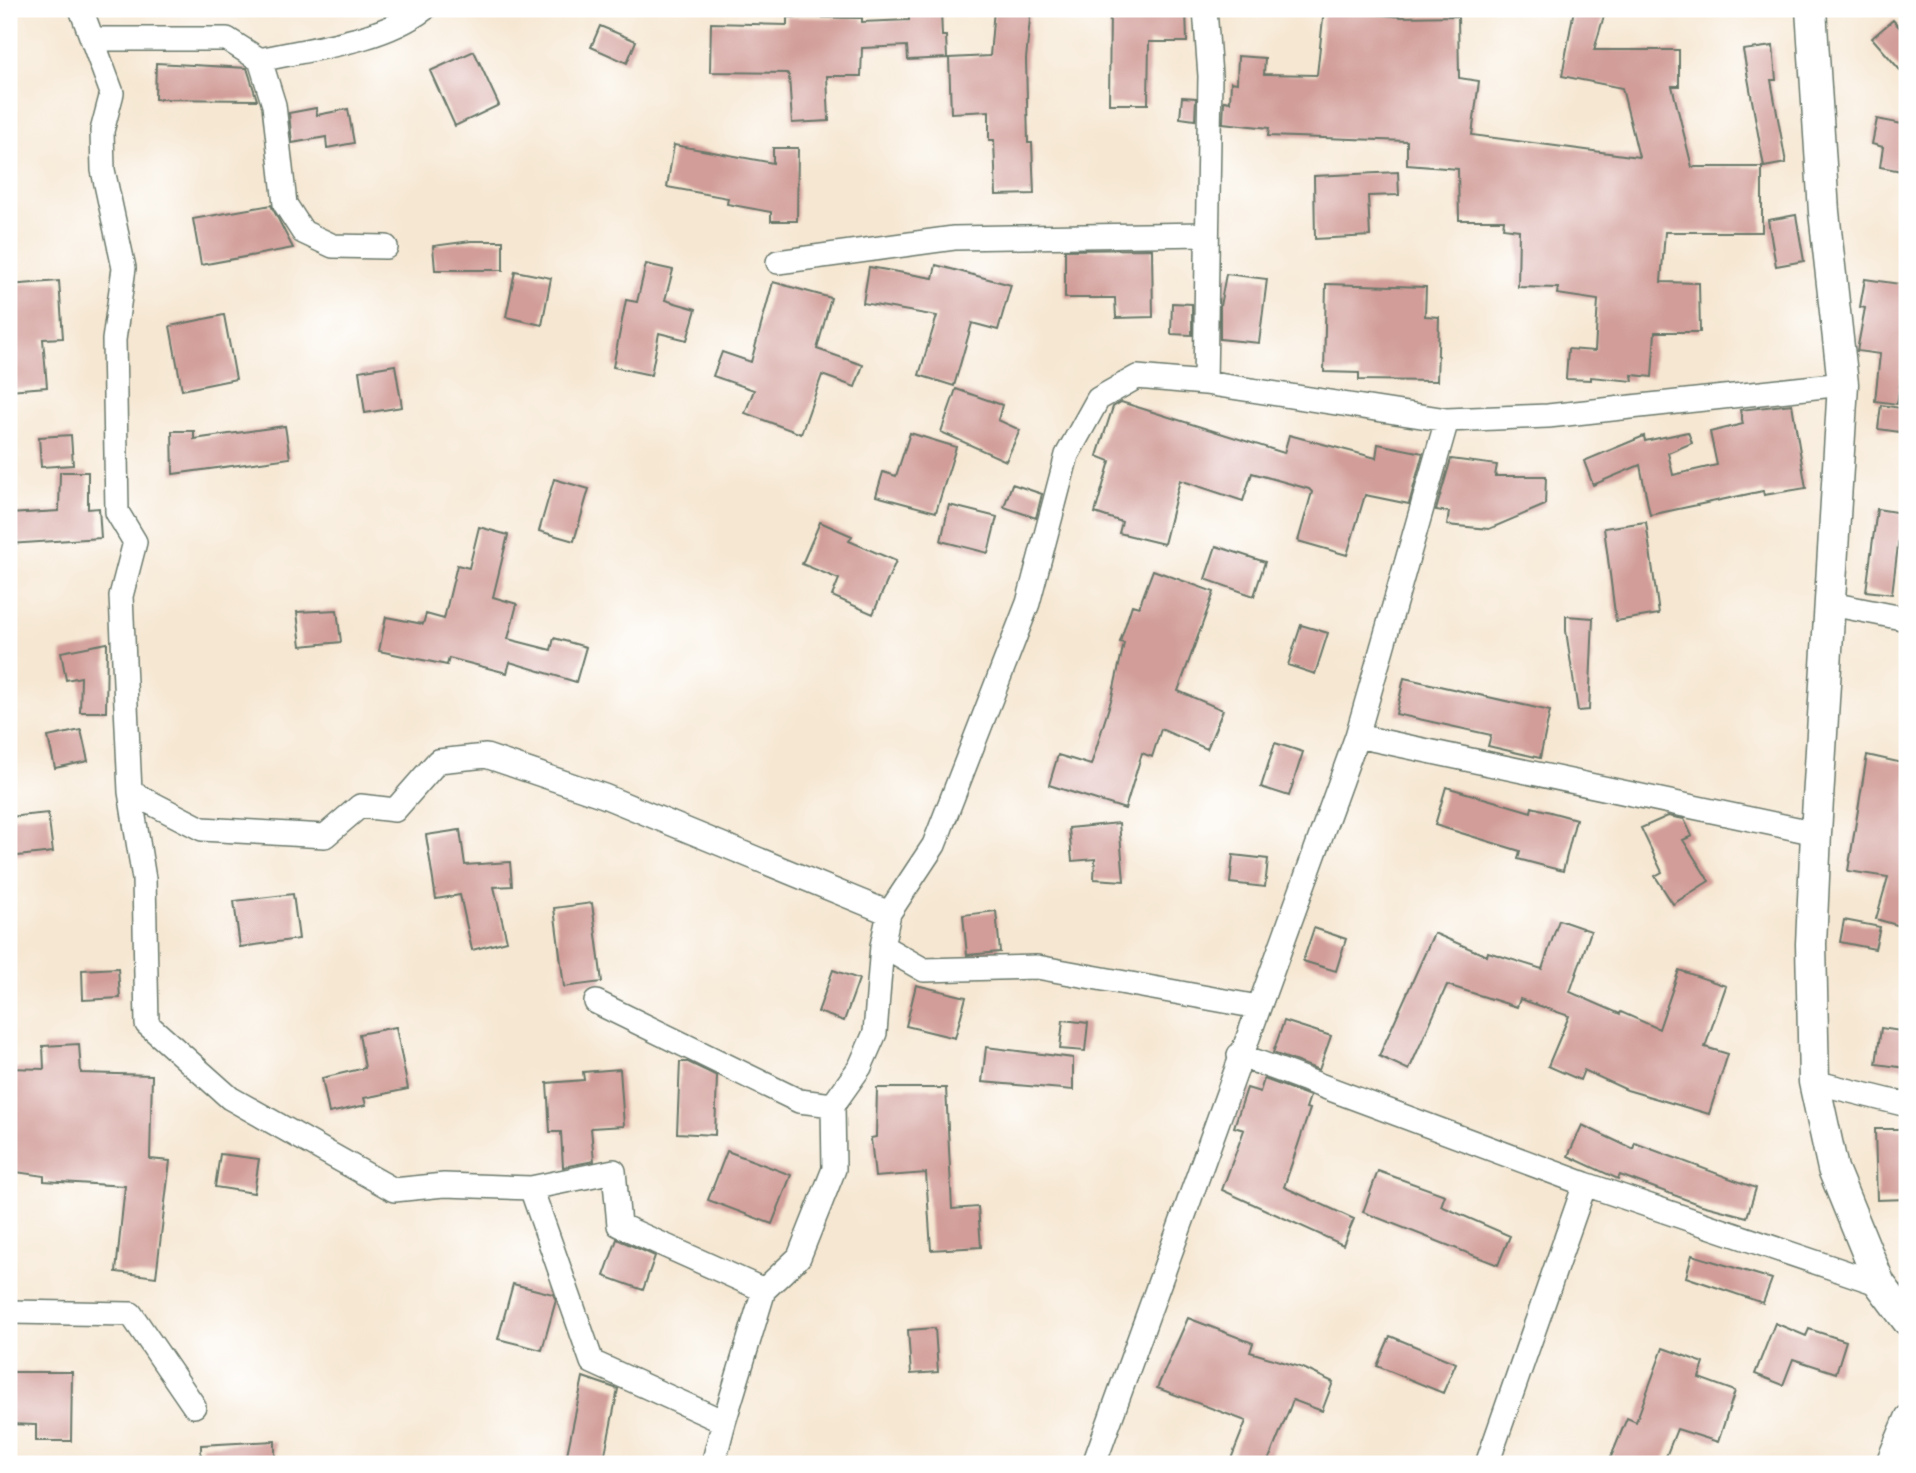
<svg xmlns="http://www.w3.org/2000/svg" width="1916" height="1473" viewBox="0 0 1916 1473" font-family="'IM FELL English',serif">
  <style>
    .building { fill: #d29d98 }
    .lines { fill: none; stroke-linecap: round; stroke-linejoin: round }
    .minor-casing { stroke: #6a786b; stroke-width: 26 }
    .tertiary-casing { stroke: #6a786b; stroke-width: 33 }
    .minor { stroke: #fff; stroke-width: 23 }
    .tertiary { stroke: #fff; stroke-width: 30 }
  </style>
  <rect width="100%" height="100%" fill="#fff"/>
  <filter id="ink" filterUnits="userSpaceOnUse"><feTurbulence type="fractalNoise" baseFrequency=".0143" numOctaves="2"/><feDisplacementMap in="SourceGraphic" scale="14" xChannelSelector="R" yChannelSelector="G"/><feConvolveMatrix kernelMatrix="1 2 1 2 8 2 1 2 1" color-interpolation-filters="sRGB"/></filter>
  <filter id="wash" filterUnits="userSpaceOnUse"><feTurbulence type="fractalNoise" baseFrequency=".00686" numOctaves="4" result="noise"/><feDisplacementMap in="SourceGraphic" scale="28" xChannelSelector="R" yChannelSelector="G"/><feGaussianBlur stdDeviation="1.57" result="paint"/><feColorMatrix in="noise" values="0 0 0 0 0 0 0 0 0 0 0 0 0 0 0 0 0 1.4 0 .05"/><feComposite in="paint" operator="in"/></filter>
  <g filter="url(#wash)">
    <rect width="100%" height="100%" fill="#f6e7d2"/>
    <g id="blocks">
      <path class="building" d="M909,9H941L942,36H946L947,58L908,60L907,46L862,48L861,76H827L829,121L792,123L789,75L787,73L710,72L711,23L787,25V17L862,18V22L909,20Z
        M994,9H1031L1026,59L1028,143H1032L1034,194L996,195L994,140H989V111L951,113L949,58L990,56Z
        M1110,9H1186L1187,42H1149L1148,104H1109Z
        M1324,9L1402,17L1458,16L1459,78L1479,81L1472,135L1639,157L1622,88L1562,76L1574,9H1606L1594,50H1679V86H1672L1692,167H1762V232H1665L1661,282L1699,283L1700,332H1655L1652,377L1632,375L1633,381L1591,377V380L1566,379L1568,349L1595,351L1598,300L1557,294L1558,288L1518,287L1519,230L1503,228L1504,220H1459L1458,169L1407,165V141L1268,136L1269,128L1223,123L1224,101L1230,102L1231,82L1237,83L1238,56L1265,58L1264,74L1317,75Z
        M1893,20L1907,36V78L1872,38Z
        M600,26L636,41L627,63L591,47Z
        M1773,46L1776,80H1771L1786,163L1764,167L1743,50Z
        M474,51L499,105L455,126L430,71Z
        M156,63L247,68L257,100L155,99Z
        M1182,97L1196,98L1195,120L1180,118Z
        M316,108L317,115L348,109L354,143L327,148L326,137L292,143L289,113Z
        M1877,119L1907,125V172L1880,167L1883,147L1872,144Z
        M674,145L773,163V148H798L797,221H771V212L727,204L728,198L667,187Z
        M1398,172L1399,195L1368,196L1370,236L1315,239L1314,176Z
        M271,205L293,248L201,265L193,219Z
        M1796,215L1804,261L1776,266L1768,220Z
        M471,241H503V270H435L433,246Z
        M1152,249L1153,317L1116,318L1115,298H1065V250Z
        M646,264L673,270L665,300L696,309L687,340L659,333L651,375L613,367L626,300L637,302Z
        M936,265L1011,285L998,330L972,323L954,386L919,375L937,316L863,303L869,267L933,278Z
        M515,271L551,278L542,325L506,317Z
        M1226,274L1267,279L1259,343L1220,339V306Z
        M1865,279L1907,285V359L1904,358L1897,404L1875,401L1880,354L1857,351L1865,308L1860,307Z
        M59,281L63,338L43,339L47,387L9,390V285Z
        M773,282L831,298L817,349L863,365L855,387L822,375L801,434L745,413L754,390L713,376L722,352L751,362Z
        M1326,284L1426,287L1425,316L1439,317L1437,381L1359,380V373L1324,372Z
        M1172,303L1192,304V335L1171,334Z
        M224,315L236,379L182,390L170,326Z
        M395,365L402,407L365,413L359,371Z
        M956,389L1002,405L998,420L1020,430L1006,461L941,432Z
        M1121,402L1284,453L1289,435L1376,458L1378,444L1423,453L1409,504L1365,495L1347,555L1298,541L1312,492L1309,489L1252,473L1243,501L1180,480L1164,544L1119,533L1122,522L1095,513L1110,461L1097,456L1113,407Z
        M1792,404L1806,488L1764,495L1763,491L1650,515L1640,465L1593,485L1584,461L1644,436L1645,441L1688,432L1692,443L1668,453L1673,475L1717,465L1710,432L1743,424L1740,410Z
        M1881,405L1907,409V433L1878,429Z
        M285,426L290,458L173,474L172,431H194V439Z
        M910,433L956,447L936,512L876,496L883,472L896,476Z
        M71,435L73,465L41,467L39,437Z
        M1451,459L1497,465L1495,476H1546L1545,505L1489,529L1447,525L1449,512L1436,510Z
        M60,472H88V509L99,508L101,538L9,544V514L59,511Z
        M554,479L589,489L574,541L539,531Z
        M1012,484L1042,494L1036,518L1004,507Z
        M949,505L997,517L988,553L941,541Z
        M1877,509L1902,513L1892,594L1866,591Z
        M820,522L852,536L849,541L896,561L873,614L832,596L839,579L802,564Z
        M1646,522L1659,614L1616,621L1604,528Z
        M479,527L508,535L493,597L517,604L508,639L551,650L554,638L586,647L576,682L510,662L507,673L449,658L447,665L379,651L386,617L423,624L426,614L444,619L457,565L469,568Z
        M1216,546L1265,562L1254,596L1205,579Z
        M1153,570L1214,592L1178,691L1223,710L1207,749L1161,729L1152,757L1142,753L1125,809L1049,785L1058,755L1091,765L1112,697L1124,643L1120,642L1132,605L1139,607Z
        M337,610L341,642L301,646L297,612Z
        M1566,616L1593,618L1589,710L1578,711L1566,631Z
        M1301,625L1328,633L1315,674L1288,665Z
        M107,643L106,712H80L81,677L66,680L61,652Z
        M1404,678L1550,711L1540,758L1488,746L1491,735L1396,714Z
        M81,730L88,761L55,768L48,737Z
        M1275,743L1303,752L1289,796L1261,787Z
        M1867,755L1907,764V928L1876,919L1888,877L1848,871Z
        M1446,787L1531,812L1532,807L1576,819L1563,871L1518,859L1520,851L1435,825Z
        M48,813L53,852L9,857V817Z
        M1668,816L1684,819L1692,836L1683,840L1709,881L1673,904L1655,876L1662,872L1641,828Z
        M1119,823L1124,881L1094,879L1095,859L1072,861L1069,828Z
        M460,830L465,865L510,862L512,886L494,887L507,941L472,950L460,895L436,899L426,835Z
        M1233,855L1268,859L1265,887L1230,883Z
        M293,894L299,939L240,947L234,901Z
        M592,903L602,982L564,987L554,908Z
        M996,911L1000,952L967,955L963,915Z
        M1559,920L1591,931L1570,992L1620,1014L1621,1012L1659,1029L1679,970L1726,986L1705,1047L1728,1054L1709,1114L1627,1090L1584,1070L1580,1080L1548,1066L1569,1016L1520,999L1517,1007L1447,985L1409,1070L1379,1056L1434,933L1487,956L1488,952L1542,969Z
        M1844,920L1880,927L1875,949L1840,942Z
        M1314,928L1346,939L1336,971L1303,961Z
        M118,968L120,998L83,1000L82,970Z
        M833,970L859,979L844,1021L818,1012Z
        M916,985L966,997L955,1038L906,1026Z
        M1063,1020L1088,1023L1085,1051L1060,1049Z
        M1284,1021L1331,1036L1319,1070L1273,1053Z
        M396,1027L408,1089L364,1098L366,1105L329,1113L322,1078L365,1068L359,1034Z
        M1881,1028L1907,1032V1068L1876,1064Z
        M79,1044L81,1073L152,1075L150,1159L170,1161L156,1277L116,1272L125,1186L44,1181V1176L9,1171V1068L44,1069L43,1046Z
        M986,1047L1073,1058V1090L982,1082Z
        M680,1062H688L717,1076L715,1135L677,1133Z
        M620,1069L624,1126L591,1128L594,1161L563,1167L561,1132H550L547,1083L584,1080L583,1072Z
        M1264,1079L1310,1096L1306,1108L1310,1109L1284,1187L1354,1219L1343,1245L1222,1190L1244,1130L1234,1127L1247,1088L1260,1092Z
        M877,1088H946L952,1209L978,1207L981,1247L931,1250L926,1173L875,1177L871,1138L876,1137Z
        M1582,1125L1633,1149L1635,1143L1756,1188L1747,1217L1698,1204L1620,1175L1618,1179L1568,1156Z
        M1875,1129H1907V1199L1877,1200Z
        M727,1151L791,1175L772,1224L708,1200Z
        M220,1154L259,1159L254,1193L215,1187Z
        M1378,1171L1445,1195L1441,1206L1510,1236L1498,1265L1363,1212Z
        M617,1239L655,1256L643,1290L604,1276Z
        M1692,1255L1772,1279L1763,1303L1686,1277Z
        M513,1284L553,1294L556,1300L542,1350L498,1339Z
        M1188,1318L1253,1343L1250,1352L1303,1368L1333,1382L1322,1411L1293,1400L1267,1464H1229L1246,1421L1157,1388Z
        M1775,1323L1806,1336L1809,1329L1846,1341L1836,1373L1793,1359L1783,1385L1755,1374Z
        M935,1328L938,1372L911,1374L908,1330Z
        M1390,1336L1456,1363L1443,1393L1377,1366Z
        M1663,1348L1704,1363L1699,1378L1735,1391L1718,1442L1677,1429L1663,1464H1608L1627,1418L1636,1422Z
        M9,1372H72L71,1441H36V1425L9,1424Z
        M583,1377L618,1389L603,1464H565Z
        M275,1441V1464H201V1445Z"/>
    </g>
  </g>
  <g filter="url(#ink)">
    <use href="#blocks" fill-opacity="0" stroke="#6a786b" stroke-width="2"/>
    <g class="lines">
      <g class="minor-casing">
        <path id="minor" d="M81,9L112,93L102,131L103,170L124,268L114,340L117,512L135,542L121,596L130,792L144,879L147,1024L230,1098L394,1190L444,1185L531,1188
          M92,39H227L260,60L274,105L285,204L303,232L333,246L386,247
          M260,60C312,48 380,42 424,9
          M778,262L954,238L1206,234
          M1205,383L1210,76L1205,9
          M1831,604L1907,619
          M1357,736L1816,833
          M130,792L202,829L325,836L360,806L395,810L438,761L486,756L604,796L889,913
          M882,946L924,970L1037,967L1258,1007
          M596,1002L799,1101L833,1105L860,1067L875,1033L882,946L889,913L934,845L1028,603L1067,455L1098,399L1137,377L1205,383L1447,420L1548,416L1843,384
          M1239,1055L1585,1184L1880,1284
          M1814,1082L1907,1105
          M9,1312L131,1314L194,1406
          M724,1422L764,1290
          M713,1464L724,1422L592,1362L531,1188L614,1171L619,1225L764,1290L799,1257L834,1169L833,1105
          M1094,1464L1357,736L1447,420
          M1487,1464L1585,1184
          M1887,1464L1907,1417"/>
      </g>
      <g class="tertiary-casing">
        <path id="tertiary" d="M1811,9L1824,212L1843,384L1816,833L1811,944L1814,1082L1833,1169L1880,1284L1907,1320"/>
      </g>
      <use href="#minor" class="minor"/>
      <use href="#tertiary" class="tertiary"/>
    </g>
  </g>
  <rect width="1916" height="1473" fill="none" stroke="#fff" stroke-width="35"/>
</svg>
